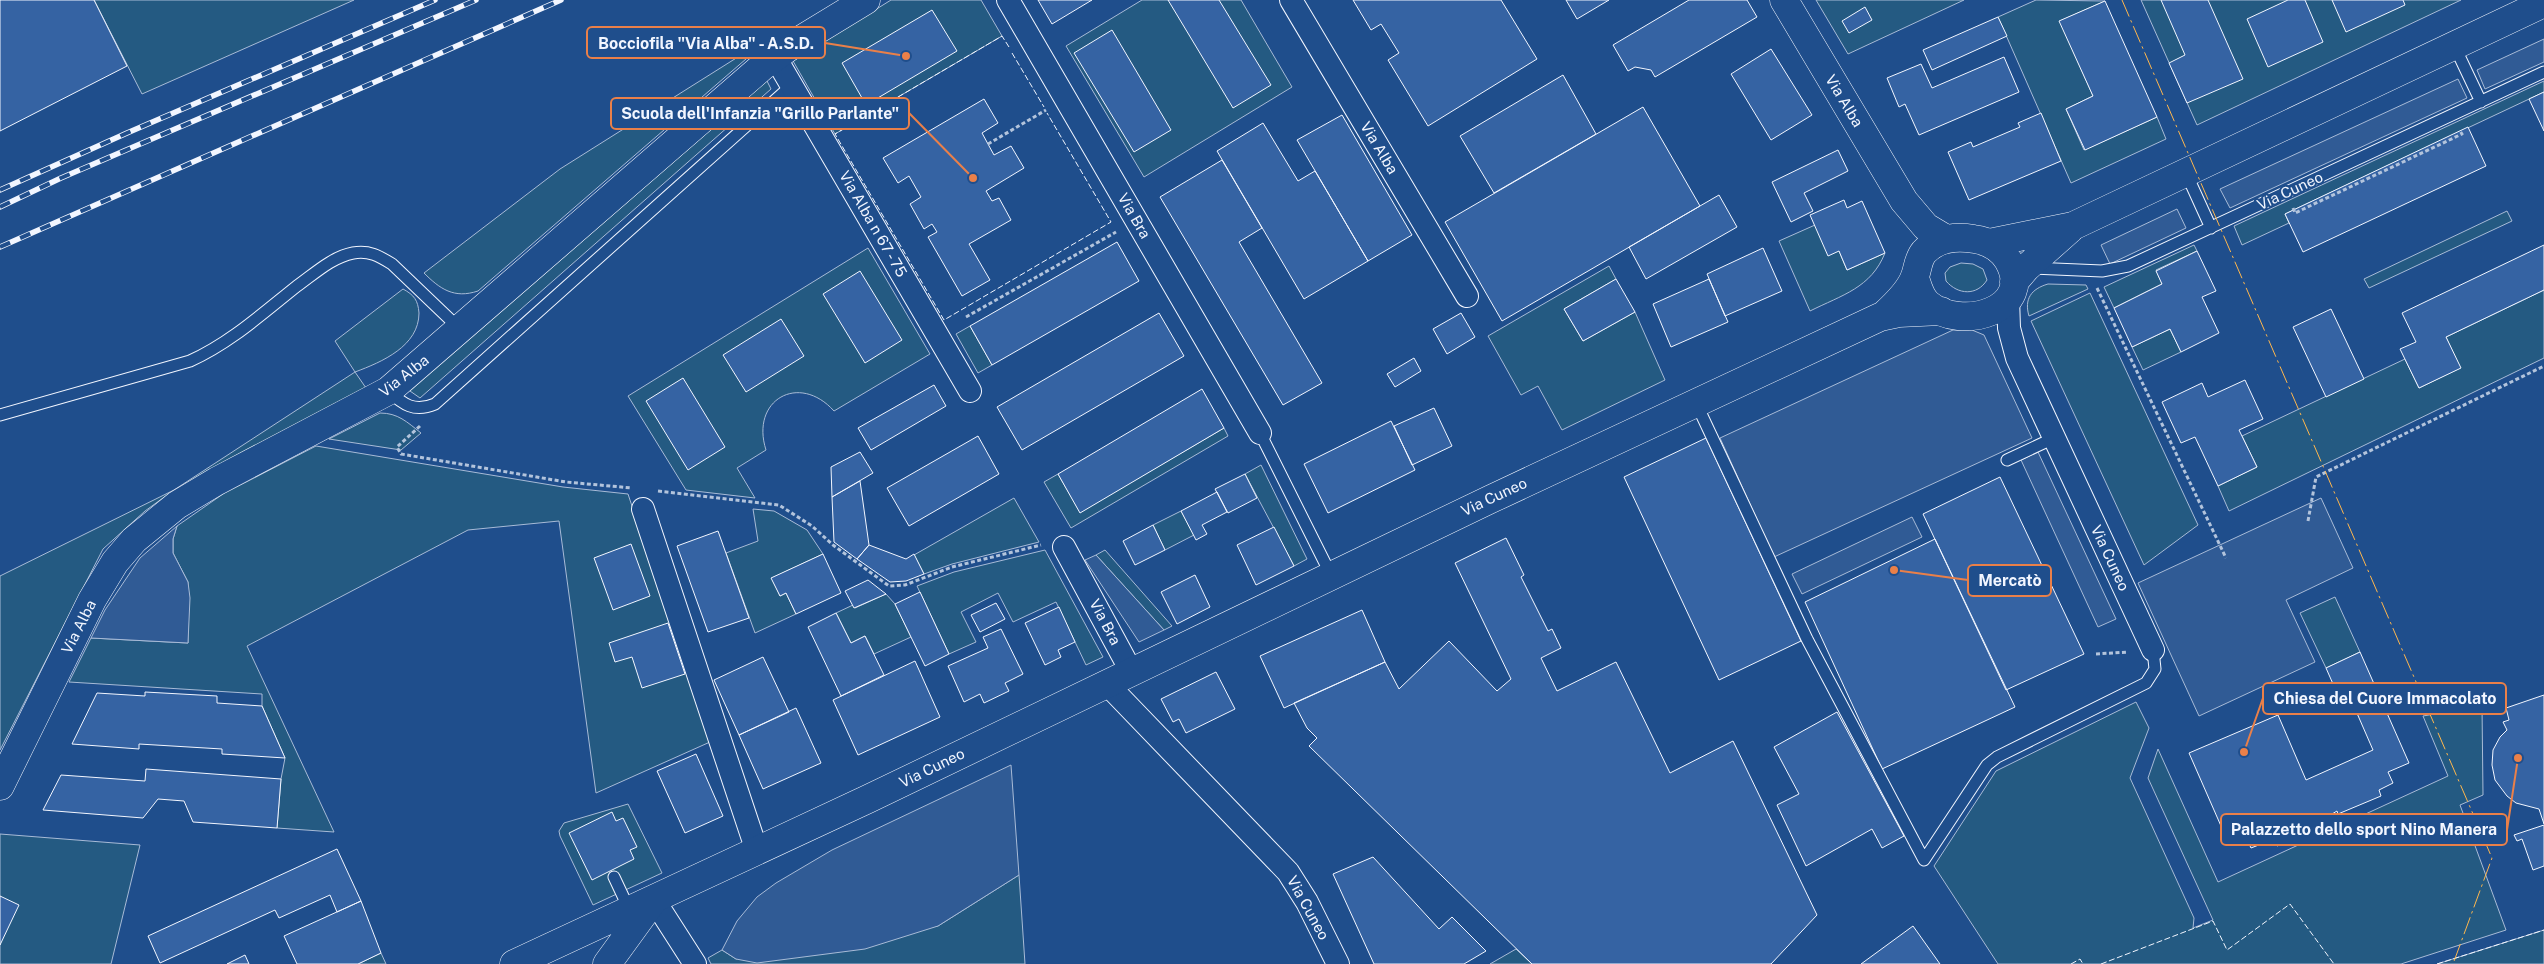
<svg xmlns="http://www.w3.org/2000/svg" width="2544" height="964" viewBox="0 0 2544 964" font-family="'Public Sans',sans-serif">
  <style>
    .green { fill: #245a82; stroke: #a8bbd7 }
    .parking { fill: #305b95; stroke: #a8bbd7 }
    .building { fill: #3563a3; stroke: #f2f6ff }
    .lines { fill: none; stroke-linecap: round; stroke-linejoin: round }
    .lane-casing { stroke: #f2f6ff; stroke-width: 13 }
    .street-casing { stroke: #f2f6ff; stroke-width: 24 }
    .secondary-casing { stroke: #f2f6ff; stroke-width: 29 }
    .path { stroke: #b3c4dc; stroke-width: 3; stroke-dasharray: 4 2.5; stroke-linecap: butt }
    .lane { stroke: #1f4e8c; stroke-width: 11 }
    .street { stroke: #1f4e8c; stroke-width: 22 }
    .secondary { stroke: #1f4e8c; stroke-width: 28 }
    .rail-casing { stroke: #f2f6ff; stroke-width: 5.5 }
    .rail { stroke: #1f4e8c; stroke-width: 4; stroke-dasharray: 11; stroke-linecap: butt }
    .fence { stroke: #f2f6ff; stroke-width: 1; stroke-dasharray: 6 2.5; stroke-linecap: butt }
    .power { stroke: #ffb74d; stroke-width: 1; stroke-dasharray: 18 4 2.5 4; stroke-linecap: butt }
    .labels { text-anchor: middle; stroke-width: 4; stroke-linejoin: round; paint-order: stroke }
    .street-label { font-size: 15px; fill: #f2f6ff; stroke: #1f4e8c }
    .leader { fill: none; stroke: #ea8049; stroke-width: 2 }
    .callout-dot { fill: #ea8049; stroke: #1f4e8c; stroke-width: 2 }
    .callout { fill: #1f4e8c; stroke: #ea8049; stroke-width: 2 }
    .callout-label { font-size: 16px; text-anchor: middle; font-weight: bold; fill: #f2f6ff }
  </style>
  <rect width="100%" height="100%" fill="#1f4e8c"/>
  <path class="green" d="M94,0H354L142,94Z
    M891,0H981L1002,36L835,134L793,61Z
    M1142,0H1241L1292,87L1144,177L1066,46Z
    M1816,0H1964L1848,54Z
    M2036,0L2105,1L2060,21L2093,96L2066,109L2084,150L2157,117L2166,139L2071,183L1998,17Z
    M2141,0H2461L2197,125Z
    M776,33L478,291C454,299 440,289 424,273L560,169Z
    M767,81L771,89L420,398L410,391Z
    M2544,81V92L2285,214L2289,223L2242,245L2234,226Z
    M2507,211L2512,221L2369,288L2364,279Z
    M1815,225L1839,251L1847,270L1885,253C1871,288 1842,295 1810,311L1779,241Z
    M2194,245L2197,251L2156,270L2162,284L2114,308L2104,287Z
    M868,248L930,354L834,411C799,372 750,400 766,450L737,468L755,498L686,490L628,396Z
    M1961,263L1973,264L1983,269L1987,280C1977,296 1958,295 1946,281L1945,273L1950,267Z
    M1609,266L1616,279L1564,309L1583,341L1635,312L1665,380L1562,430L1538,386L1521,395L1488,336Z
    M2048,284L2086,285L2088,289L2029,316C2024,299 2031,289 2048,284Z
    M403,289C414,295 418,300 419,313C419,346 382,362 355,372L366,388L174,490L145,511L103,549L0,750V576L174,490L355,372L335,341Z
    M2544,290V358L2229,511L2218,486L2257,467L2242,436L2405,359L2419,388L2460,368L2446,337Z
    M2090,293L2198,525L2144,565L2031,321Z
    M970,326L992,365L978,373L956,334Z
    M2170,329L2181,352L2143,370L2132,347Z
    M380,413C398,413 407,422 421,433L401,450L329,439Z
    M1224,428L1228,436L1071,528L1044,482L1058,474L1080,512Z
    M316,446L563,487L628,494L710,742L596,793L559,521L468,530L247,646L334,832L277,828L281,779L285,758L262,706V694L69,682L91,638L188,643V582L173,553V539L177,526L223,494Z
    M1261,465L1307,559L1294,566L1245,474Z
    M1014,498L1039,542L952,564L924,574L914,555Z
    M753,509L774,511L807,530L823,554L772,578L780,596L786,593L796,614L755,633L726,553L758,541Z
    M1181,511L1194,535L1165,550L1153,525Z
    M1045,550L1103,657L1086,665L1056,602L1013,622L998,593L961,612L976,642L949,654L917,586L954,572Z
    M1105,550L1172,626L1164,630L1096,555Z
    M886,594L895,604L911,637L874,654L865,636L851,643L836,613L853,605L855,608Z
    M2335,597L2360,652L2326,668L2300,613Z
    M2136,702L2149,728L2130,778L2194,918L2193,928L2213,920L2148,778L2158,749L2218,882L2448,776L2423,716L2482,706L2483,795L2460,805L2506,930L2401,964H1998L1934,866L1996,771Z
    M628,804L662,873L593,905L560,836L559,831L564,823Z
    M0,834L140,845L111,964H0Z
    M1019,875L1025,964H711L708,958L722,950L736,959L938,926Z
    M2544,930V964H2437Z
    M1516,949L1532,964H1490Z
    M381,953L386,964H358Z"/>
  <path class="parking" d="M2544,39V62L2485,89L2477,70Z
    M2458,79L2467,98L2230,208L2220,189Z
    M2177,209L2186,228L2110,264L2101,245Z
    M1953,330H1972L1984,335L2032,438L1774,557L1720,438Z
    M2038,452L2116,619L2098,627L2021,460Z
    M2321,498L2353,568L2286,600L2315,662L2199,716L2138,583Z
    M1912,517L1922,537L1802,594L1792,574Z
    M177,526L173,539V553L188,582L190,598L188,643L91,638L105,610L140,558Z
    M1096,555L1164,630L1139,642L1085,560Z
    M1011,765L1019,875L938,926L865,949L757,963L736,959L722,950L737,921L757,897L776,883L832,850Z"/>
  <path class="building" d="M0,0H94L127,66L0,131Z
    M1038,0H1092L1052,24Z
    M1168,0H1219L1271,85L1233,108Z
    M1353,0H1501L1537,59L1428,126L1388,60L1399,53L1381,24L1371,30Z
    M1566,0H1609L1577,19Z
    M1689,0H1747L1757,17L1655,77L1651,70L1635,67L1628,71L1613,45Z
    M2161,0H2208L2243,79L2187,103L2169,63L2185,55Z
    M2288,0H2305L2323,42L2268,67L2247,19Z
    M2332,0H2403L2405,5L2346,32Z
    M2105,1L2157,117L2085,150L2066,109L2093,96L2059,21Z
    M1865,7L1872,20L1849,33L1842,21Z
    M932,10L957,51L866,105L842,63Z
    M1998,17L2007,36L1932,70L1923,50Z
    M1112,30L1171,130L1134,152L1074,53Z
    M1771,49L1812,115L1771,140L1731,74Z
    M2004,57L2019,92L1919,135L1905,104L1899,107L1887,78L1921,64L1932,88Z
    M1563,75L1596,134L1494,193L1460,136Z
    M2544,92V131L2529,99Z
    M984,99L998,123L982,133L994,155L1011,146L1024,168L986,191L992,201L999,198L1011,220L969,244L990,280L962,296L928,237L937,232L932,224L924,229L910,204L921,197L909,176L898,183L883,158Z
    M1643,107L1700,206L1502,321L1445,222Z
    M2041,113L2061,161L1969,200L1948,152L1971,142L1973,147L2020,127L2018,123Z
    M1342,115L1412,235L1368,261L1297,140Z
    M1263,123L1298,181L1315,171L1368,261L1304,299L1217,151Z
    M2468,127L2486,166L2303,252L2285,214Z
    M1838,150L1848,171L1804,193L1813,211L1791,222L1772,182Z
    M1222,160L1262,228L1239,242L1322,383L1283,405L1160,197Z
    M1719,195L1737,227L1646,279L1629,247Z
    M1844,200L1847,208L1862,201L1885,253L1847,270L1839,251L1828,256L1810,215Z
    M1117,242L1139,281L992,365L970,326Z
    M2544,245V290L2446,337L2461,368L2419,388L2400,349L2416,342L2402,313Z
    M1763,248L1782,291L1725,316L1707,274Z
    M2197,251L2216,291L2202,297L2219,333L2181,352L2170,329L2132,347L2114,308L2162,284L2156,271Z
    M860,271L902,340L865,363L823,294Z
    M1616,279L1635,312L1583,341L1564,309Z
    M1709,279L1728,322L1671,347L1653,304Z
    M2331,309L2364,379L2326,397L2293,327Z
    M1159,313L1184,356L1022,450L997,407Z
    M1461,313L1475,337L1447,354L1433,329Z
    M781,319L804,356L746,392L723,355Z
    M1414,358L1421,371L1395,387L1387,374Z
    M683,378L725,447L688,470L646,401Z
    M2245,380L2263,419L2239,430L2257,467L2218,486L2195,437L2181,443L2162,402L2202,383L2208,397Z
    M934,385L946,406L871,450L858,428Z
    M1202,389L1224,428L1080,513L1058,474Z
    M1434,408L1452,446L1412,465L1394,426Z
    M1391,421L1415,470L1328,513L1304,464Z
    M978,436L999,474L909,526L887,488Z
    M1706,438L1801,641L1719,680L1624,477Z
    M860,452L873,473L832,497L831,467Z
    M1245,474L1257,498L1228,513L1215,489Z
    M2000,477L2084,654L2006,690L1923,514Z
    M860,481L869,545L857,559L834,542L832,497Z
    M1217,492L1227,512L1202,525L1207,534L1196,540L1181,511Z
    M1153,525L1165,550L1135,565L1123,541Z
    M1274,527L1294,566L1256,585L1237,545Z
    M718,531L749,618L708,632L677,546Z
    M1506,538L1524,575L1521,577L1548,631L1552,629L1561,648L1541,658L1557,691L1616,662L1670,773L1733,741L1817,915L1771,964H1532L1309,746L1317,738L1307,728L1294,703L1385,662L1399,689L1449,641L1497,691L1511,679L1455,563Z
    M1935,539L2015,707L1882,769L1805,602Z
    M631,544L650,596L613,610L594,558Z
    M869,545L906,559L914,554L924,574L906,581L890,582L857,559Z
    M823,554L841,593L796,614L786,593L780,596L771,578Z
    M1195,575L1210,607L1177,624L1161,592Z
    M868,580L886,594L854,608L845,591Z
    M920,592L949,654L925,666L895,604Z
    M996,603L1005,619L980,632L971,615Z
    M1059,607L1075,642L1058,650L1061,657L1045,665L1025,623Z
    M1362,610L1385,662L1284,708L1260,656Z
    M836,613L851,643L865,636L884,675L841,696L808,627Z
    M668,623L685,674L642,688L632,657L615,662L609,643Z
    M1001,629L1023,674L1005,683L1009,691L984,703L980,694L964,702L948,666L988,648L983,637Z
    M2360,652L2409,763L2388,772L2393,783L2379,790L2381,796L2338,814L2337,811L2332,814L2334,820L2277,846L2274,839L2251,848L2245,835L2228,842L2189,753L2278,715L2306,780L2373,750L2346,688L2337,693L2326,668Z
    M763,657L789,712L739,735L714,680Z
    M915,661L940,717L858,755L833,700Z
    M1216,672L1235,709L1186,733L1179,719L1173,722L1161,699Z
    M145,692L217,696V703L262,706L285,758L222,754V749L139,744V749L72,744L97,693L145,696Z
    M2544,695V824L2539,809L2516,803L2507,796L2495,780L2492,765L2493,750L2500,737L2507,730L2503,722L2509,720L2506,708Z
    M796,708L821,763L763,789L739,735Z
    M1837,712L1904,836L1882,848L1872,829L1806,866L1777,805L1799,794L1774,747Z
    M696,754L723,816L685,833L657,771Z
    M146,769L281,779L277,828L193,822L184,801L158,799L143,818L43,810L61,775L145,781Z
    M612,812L616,821L623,818L637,847L630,850L634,859L592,880L569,833Z
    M2544,825V866L2533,870L2522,839L2517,841L2514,835Z
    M337,849L361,901L337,912L330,895L279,918L275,910L160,963L148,936Z
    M1373,857L1439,929L1452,917L1486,951L1464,964H1374L1333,874Z
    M0,896L19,905L0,945Z
    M361,901L381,953L358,964H297L284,936Z
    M1913,926L1940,964H1861Z
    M245,955L249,964H227Z"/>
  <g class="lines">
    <g class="lane-casing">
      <path id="lane" d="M2454,45L2481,102
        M2186,173L2211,228
        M2031,268L2102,271L2128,266L2544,72
        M388,391C403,404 414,413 435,404L792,85
        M1696,403L1807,639L1924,860L1987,765L1997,757L2146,683L2155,669L2153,650
        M0,415L190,361C230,343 263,313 297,286C314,274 332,257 353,253C369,250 379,256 392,264L460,329
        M1260,433L1331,575
        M2007,460L2054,438
        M614,877L630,911"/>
    </g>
    <g class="street-casing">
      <path id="street" d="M1008,0L1260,433
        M1291,0L1467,296
        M775,57L970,391
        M2008,298L2009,328L2017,358L2153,650
        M643,509L757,851
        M1064,547L1131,671
        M1106,683L1288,872L1307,902L1338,964
        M654,900L695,964"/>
    </g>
    <g class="secondary-casing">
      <path id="secondary" d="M1784,0L1904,201L1926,227L1946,239
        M1989,243L2073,226L2544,3
        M2014,282L2026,268L2070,229
        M1884,315C1895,305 1910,291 1915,276C1918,268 1918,259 1924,252C1937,238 1956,236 1974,239C1988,241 2000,247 2008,260C2037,310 1961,332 1928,304C1920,297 1918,287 1915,278
        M0,786L92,600L115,562L134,540L177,505L217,481L388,391L763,66L789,47L866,0
        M514,964L868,799L1491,499L1880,317L1899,313L1941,311
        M607,964L652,902"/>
    </g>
    <path class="path" d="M988,144L1046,110
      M2293,208L2295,213L2462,134L2460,131
      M2097,288L2226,558
      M966,317L1116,232
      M420,426L397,447L401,454L566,482L632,488
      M658,491L779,505L812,526L833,545L889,586L905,585L952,567L1041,545
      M2308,521L2316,477L2544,366
      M2096,654L2128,652"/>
    <use href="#lane" class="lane"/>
    <use href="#street" class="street"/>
    <use href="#secondary" class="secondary"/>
    <g class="rail-casing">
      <path id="rail" d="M0,190L127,133L435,0
        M0,207L61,178L476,0
        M0,247L561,0"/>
    </g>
    <use href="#rail" class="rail"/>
    <path class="fence" d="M1009,47L1002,36L835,134L944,320L1111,222L1047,113
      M1012,53L1044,107
      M2071,964L2080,959L2083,964
      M2101,964L2213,921L2227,950L2290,904L2334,964
      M2437,964L2544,930"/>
    <path class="power" d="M2122,0L2492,858L2453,964"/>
  </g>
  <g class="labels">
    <g class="street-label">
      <text transform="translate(1844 101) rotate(59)" y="5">Via Alba</text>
      <text transform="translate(1379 148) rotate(59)" y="5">Via Alba</text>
      <text transform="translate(2290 191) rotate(-25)" y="5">Via Cuneo</text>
      <text transform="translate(1134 216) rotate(60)" y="5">Via Bra</text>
      <text transform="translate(873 224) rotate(60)" y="5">Via Alba n 67 - 75</text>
      <text transform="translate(404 376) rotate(-38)" y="5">Via Alba</text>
      <text transform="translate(1494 497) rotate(-25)" y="5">Via Cuneo</text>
      <text transform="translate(2110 558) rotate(65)" y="5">Via Cuneo</text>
      <text transform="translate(1105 622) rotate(62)" y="5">Via Bra</text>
      <text transform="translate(79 627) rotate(-63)" y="5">Via Alba</text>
      <text transform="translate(932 768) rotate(-26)" y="5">Via Cuneo</text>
      <text transform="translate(1308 908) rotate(61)" y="5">Via Cuneo</text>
    </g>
  </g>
  <path class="leader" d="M906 56L825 43M973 178L909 113M1894 570L1968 580M2244 752L2263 698M2518 758L2507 830"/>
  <g class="callout-dot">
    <circle cx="906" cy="56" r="5"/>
    <circle cx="973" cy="178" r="5"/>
    <circle cx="1894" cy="570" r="5"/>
    <circle cx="2244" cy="752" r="5"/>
    <circle cx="2518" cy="758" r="5"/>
  </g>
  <g class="callout">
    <rect x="587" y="27" width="238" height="31" rx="5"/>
    <rect x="611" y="98" width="298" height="31" rx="5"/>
    <rect x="1968" y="565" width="83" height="31" rx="5"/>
    <rect x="2263" y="683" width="243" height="31" rx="5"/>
    <rect x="2221" y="814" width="286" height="31" rx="5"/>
  </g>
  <g class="callout-label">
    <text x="706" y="49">Bocciofila "Via Alba" - A.S.D.</text>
    <text x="760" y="119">Scuola dell'Infanzia "Grillo Parlante"</text>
    <text x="2010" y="586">Mercatò</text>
    <text x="2385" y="704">Chiesa del Cuore Immacolato</text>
    <text x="2364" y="835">Palazzetto dello sport Nino Manera</text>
  </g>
</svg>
